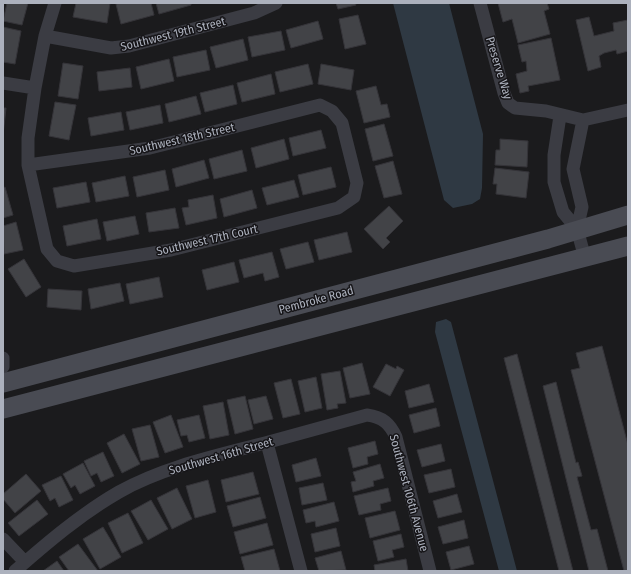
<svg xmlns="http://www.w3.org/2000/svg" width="631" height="574" viewBox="0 0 631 574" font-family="'Fira Sans Condensed',sans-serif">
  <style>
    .water { fill: #2f3943 }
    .building { fill: #424347; stroke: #353439 }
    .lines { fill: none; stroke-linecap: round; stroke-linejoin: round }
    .street { stroke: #3b3c43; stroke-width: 13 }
    .secondary { stroke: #494b53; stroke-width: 19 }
    .labels { text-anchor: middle; stroke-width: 3; stroke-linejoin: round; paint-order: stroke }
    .street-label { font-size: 12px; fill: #acb1bd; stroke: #161518 }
  </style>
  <rect width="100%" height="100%" fill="#1b1b1d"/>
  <path class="water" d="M393,3H449L483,134L482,188L480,199L472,204L453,208L444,200Z
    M446,319L451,322L517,571H499L435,332L436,322Z"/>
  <path class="building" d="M7,3H28L22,25L3,21Z
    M76,3H110L107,23L73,17Z
    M120,3H151L154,15L121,24L116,4Z
    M156,3H191V5L159,14Z
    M336,3H355L356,5L338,9Z
    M498,3H547L549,9L544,11L550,34L518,43L512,19L503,22Z
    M358,15L366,44L345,49L339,19Z
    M589,17L594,36L614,31L613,23L628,20V51L617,54L616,50L604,53L599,56L601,67L588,71L576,20Z
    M318,21L323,39L291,48L286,30Z
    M3,27L21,31L15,64L3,62Z
    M281,31L285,50L252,57L248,37Z
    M551,38L560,80L528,86L529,91L520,93L516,74L527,71L526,61L522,62L518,45Z
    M243,39L248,60L216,68L210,47Z
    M206,50L210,70L177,77L173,57Z
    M169,59L174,81L141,89L136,67Z
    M63,63L83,66L78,99L58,96Z
    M308,64L313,84L280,92L275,72Z
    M321,64L354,70L351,90L318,84Z
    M130,68L132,87L99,91L97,72Z
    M271,74L275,94L242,102L237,83Z
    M233,85L237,104L205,112L200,93Z
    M376,86L381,105L387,104L390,117L364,123L356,91Z
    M196,96L201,114L169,122L165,104Z
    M55,102L76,105L69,140L49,136Z
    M160,105L163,123L130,130L126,112Z
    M3,108H6L3,135Z
    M121,112L124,130L91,136L88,118Z
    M384,124L393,156L373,161L365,129Z
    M321,130L326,148L293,156L289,138Z
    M284,139L289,159L256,168L251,148Z
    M500,139L528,141L527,167L495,165L496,150H500Z
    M242,150L247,171L214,179L209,159Z
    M204,160L209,178L176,187L172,169Z
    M393,161L402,194L384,198L375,166Z
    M331,167L336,187L303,195L298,175Z
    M495,168L529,172L526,198L496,194L497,184H493Z
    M165,170L169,190L137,197L133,177Z
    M125,176L129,196L96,202L92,183Z
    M294,180L299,197L267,205L262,188Z
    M86,182L90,202L57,208L53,188Z
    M5,187L13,215L3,218V188Z
    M252,190L257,208L224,217L220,199Z
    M213,195L217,218L186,225L182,208L189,207L188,200Z
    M389,206L403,221L386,238L390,242L383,249L364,229Z
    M175,208L179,228L149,232L146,213Z
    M135,216L139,234L107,241L103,222Z
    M97,219L101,239L67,246L63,226Z
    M16,222L23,250L4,254L3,226Z
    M347,232L352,252L319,260L314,240Z
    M308,242L314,262L286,269L280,249Z
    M272,252L279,277L265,281L263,273L244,278L239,260Z
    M24,259L41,287L26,297L8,269Z
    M234,262L239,282L207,290L202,270Z
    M159,277L163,297L130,304L126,284Z
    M120,283L124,301L91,309L88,289Z
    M48,289L82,291L81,310L47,307Z
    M602,346L628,445V571H624L571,370L580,368L576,353Z
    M517,354L573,571H559L504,358Z
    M362,363L370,394L350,398L343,368Z
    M386,364L396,369L397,366L404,370L390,396L373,387Z
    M340,371L346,403L337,404L338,408L327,410L321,374Z
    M316,377L322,408L305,412L298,381Z
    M291,379L300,414L283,418L274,383Z
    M556,382L576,463L578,462L582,476L577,477L591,530L597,529L608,571H589L543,386Z
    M429,384L434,402L409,408L405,391Z
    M245,396L253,429L235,434L227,400Z
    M266,396L273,419L254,424L248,400Z
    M223,402L229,435L210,439L203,406Z
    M436,408L440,426L414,433L409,415Z
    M171,415L183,447L165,453L153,422Z
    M199,415L205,438L189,442L187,435L181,436L177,420Z
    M150,425L159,457L141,461L132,429Z
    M124,434L140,464L122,473L107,443Z
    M375,441L378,454L367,457L368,464L353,468L348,448Z
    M441,444L445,461L422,467L417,450Z
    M103,452L114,476L101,482L97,473L91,476L84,461Z
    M316,458L321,476L296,482L292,465Z
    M83,463L95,486L80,494L75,485L71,488L63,474Z
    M380,464L384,478L373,481L374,486L353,492L351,482L356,481L353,472Z
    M451,469L455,487L429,493L424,475Z
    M253,472L259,494L226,502L221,480Z
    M26,474L41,491L15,513L3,499V494Z
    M61,476L73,500L59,507L55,498L50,501L42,485Z
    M208,480L216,512L195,518L186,486Z
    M323,483L327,500L302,505L299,488Z
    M177,488L192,519L172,529L157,498Z
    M388,488L391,501L380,504L381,510L359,515L354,496Z
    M457,494L462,512L438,518L433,501Z
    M260,497L266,518L233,527L227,506Z
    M37,500L48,514L19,536L8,523Z
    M151,500L168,529L148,540L131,511Z
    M334,502L339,521L316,527L315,521L306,523L303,510Z
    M395,511L400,530L370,538L365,518Z
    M128,513L143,543L122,553L108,523Z
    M464,520L468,538L443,544L438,527Z
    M267,523L273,545L240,554L234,532Z
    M103,527L121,557L100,569L83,539Z
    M336,528L340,546L315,552L311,534Z
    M401,534L404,547L392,550L394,557L378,561L373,541Z
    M78,544L98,571H69L59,557Z
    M469,546L474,564L451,570L446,552Z
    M274,549L280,571H245L241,557Z
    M341,551L346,570L319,571L315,558Z
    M406,559L408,571H375L374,565Z
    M57,561L64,571H43Z"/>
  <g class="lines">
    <path class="street" d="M480,3L504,93L508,103L515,108L546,111L583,120L628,110
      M45,36L111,48L129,46L254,13L276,3
      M3,83L35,88L45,36L55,3
      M560,116L554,155V182L563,212L577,229L585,258
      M28,165L150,148L320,105L332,111L342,123L357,183L354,197L338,208L171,250L74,266L57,261L47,249L28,165V138L35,88
      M577,229L582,207L573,169L583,120
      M3,358V367
      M267,443L301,571
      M3,539L25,562
      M15,571C48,542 81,514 119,492C164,467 215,456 265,443C299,434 333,424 367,415C383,417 390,424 396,437L430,571"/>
    <path class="secondary" d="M3,383L548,239L628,215
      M3,409L628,246"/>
  </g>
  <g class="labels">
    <g class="street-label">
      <text transform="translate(173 34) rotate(-14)" y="4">Southwest 19th Street</text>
      <text transform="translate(499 68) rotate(73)" y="4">Preserve Way</text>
      <text transform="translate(182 139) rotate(-13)" y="4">Southwest 18th Street</text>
      <text transform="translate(207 240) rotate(-13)" y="4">Southwest 17th Court</text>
      <text transform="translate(316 300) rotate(-15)" y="4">Pembroke Road</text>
      <text transform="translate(221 456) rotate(-16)" y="4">Southwest 16th Street</text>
      <text transform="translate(409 493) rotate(75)" y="4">Southwest 106th Avenue</text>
    </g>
  </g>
  <rect width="631" height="574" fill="none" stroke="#acb1bd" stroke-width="8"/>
</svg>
